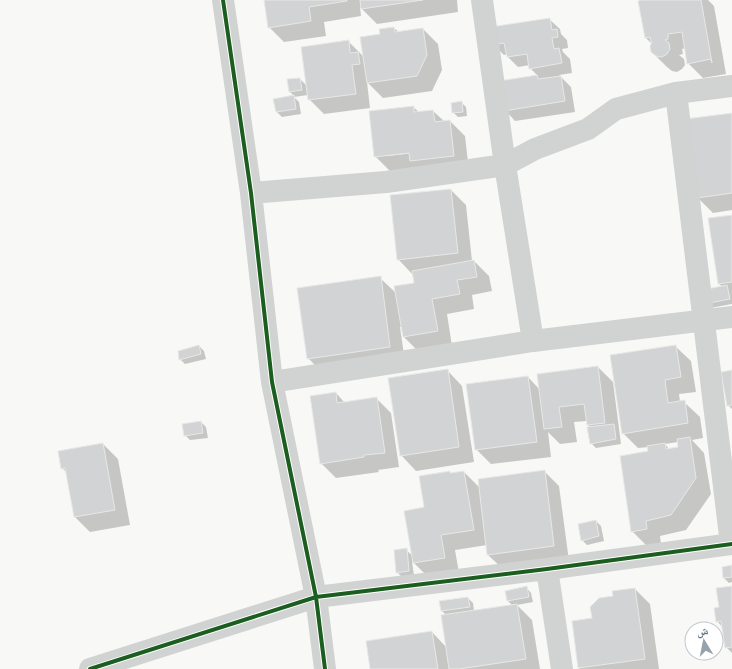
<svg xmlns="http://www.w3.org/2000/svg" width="732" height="669" viewBox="0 0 732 669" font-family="'Archivo Narrow','Noto Naskh Arabic',sans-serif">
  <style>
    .shadow { fill: #0003; fill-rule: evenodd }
    .building { fill: #d2d3d4; stroke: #e8e8e6 }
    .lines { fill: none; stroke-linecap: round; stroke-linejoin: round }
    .minor { stroke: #d1d2d2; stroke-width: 22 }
    .cycleway-casing { stroke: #fff; stroke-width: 6 }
    .cycleway { stroke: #1b5e20; stroke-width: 4 }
  </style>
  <rect width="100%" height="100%" fill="#f8f8f7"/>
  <path class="shadow" d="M265,0H457L458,12L377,24L360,7L361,16L324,22L326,36L284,42L269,27Z
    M647,0H708L714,6L726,74L703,78L688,63L686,48L682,49L683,54L679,55L684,59L685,65L682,69L677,72L672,71L667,67L652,52V44L646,38Z
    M549,19L560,29L561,34L567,40L568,48L562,49L563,52L570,59L572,73L559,75L571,87L575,112L515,121L505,110L500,82L538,76L530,68V65L518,67L508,57L507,54L504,55L493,44Z
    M394,28L399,32L423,29L438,44L442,70L432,91L383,98L367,82L370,108L324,114L309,99L308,95L294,97L299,102L301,114L282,117L277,112L274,100L294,96L290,92L300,79L307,86L349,42L364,57L381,35Z
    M461,102L466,107L467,116L458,117L453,112Z
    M413,107L419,112L433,111L444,121H450L465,136L469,171H390L375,156ZM414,151V153L387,156V154Z
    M732,114V210L713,213L698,198Z
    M451,190L466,205L472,261H474L489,276L492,291L472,295L474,309L447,314L452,346L419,352L404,337L402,327H400L405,362L323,373L308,358L380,278L396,293L415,284L413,275L398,259Z
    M732,216V304L710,308L705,303L723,287L719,284Z
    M199,346L204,351L206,359L185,364L180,359Z
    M675,346L691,361L696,392L679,394L680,402H684L700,417L703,438L692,440L704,453L711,494L686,530L660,536L661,544L647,546L632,531L650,452L649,447L638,448L623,433ZM678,442L679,448L669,449L665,444Z
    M598,367L613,382L621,444L596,448L591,443V428L588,425L587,421L574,422L577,442L560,444L548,432L551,457L491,464L476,449L528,377L540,390Z
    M447,370L462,386L474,462L416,471L401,455Z
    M732,371V412V409L728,405Z
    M336,393L345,403L376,398L391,413L399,467L378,470L379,472L336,478L321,463Z
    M201,422L206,427L208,438L190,440L185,435Z
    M103,444L118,459L130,525L90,532L75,517L67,473L62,468Z
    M544,471L559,486L569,561L504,570L488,555L487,545L455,550L459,573L429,578L412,561L414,576L402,577L397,572L406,550L413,556L425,508L450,472L451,474L464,472L480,488Z
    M596,521L601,526L604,541L587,545L582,540Z
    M732,566V582L729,583L724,578Z
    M526,587L531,593L533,602L517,605L532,620L540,669H371L432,632L447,648L446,615L442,611L468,598L473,603L474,611L512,605L508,601Z
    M732,587V653L726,647L723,628L717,621L720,608Z
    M635,589L650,604L659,669H580L579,668L593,619L614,597Z"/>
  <path class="building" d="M264,0H347V1L309,7L311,21L268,28Z
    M360,0H423L361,9Z
    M641,0H701L712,63L711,59L687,64L682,32L668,34V39L665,40L669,43L670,49L667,54L662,57L656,56L651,52L650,46L652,42H651L650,37L645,38L638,1Z
    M550,18L552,30L557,29L558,37L552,38L554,49L559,48L562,63L529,69L527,54L507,57L504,43L492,45L490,27Z
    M394,27L395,32L423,28L427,55L417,76L367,83L360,37L380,34L379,29Z
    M349,40L350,53L358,52L360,64L352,65L356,94L308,100L301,47Z
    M537,75L538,79L561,76L565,101L504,111L499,81Z
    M300,78L302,90L289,92L287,79Z
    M294,95L296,109L276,112L273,99Z
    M462,101L463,112L452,113L451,103Z
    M414,106V112L433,110L435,122L450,120L454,156L410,161L409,153L374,157L369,111Z
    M732,113V193L697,198L685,119Z
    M451,189L458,253L397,260L390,195Z
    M732,215V282L718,284L708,218Z
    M474,260L477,277L457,280L460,294L432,299L438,331L403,337L394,286L414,283L412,271Z
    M381,276L390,347L307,359L297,288Z
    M727,285L730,299L704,304L702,290Z
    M199,345L201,354L179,360L178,351Z
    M676,345L681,377L665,380L668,403L685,400L688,423L622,434L610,355Z
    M598,366L605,423L587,425L584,404L559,407L562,427L544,429L537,374Z
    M448,369L459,447L400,456L388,378Z
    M732,370V405L727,406L721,372Z
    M528,376L537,442L475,450L466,384Z
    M336,392L337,403L377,397L385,453L364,455V457L320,464L310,396Z
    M201,421L203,433L184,436L182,424Z
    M614,424L616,439L590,444L587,427Z
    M690,437L696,478L671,515L646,521L647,529L631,532L620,456L648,451L647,446L665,443L666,449L678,447L677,439Z
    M103,443L115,510L74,517L65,468L61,469L58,451Z
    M545,470L554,546L487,555L478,479Z
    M450,471V473L464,471L474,530L441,535L445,558L413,563L404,511L424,507L419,476Z
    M596,520L599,536L581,541L578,524Z
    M407,548L409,571L396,573L394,550Z
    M732,565V577L723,578L722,567Z
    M527,586L529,597L507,601L505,591Z
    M732,586V647L725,648L721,621L716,622L714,608L719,607L716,588Z
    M635,588L645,659L578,668L572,621L592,618L590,607L599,598L613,596L612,591Z
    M468,597L470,607L441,611L439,601Z
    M517,604L526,659L459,669H449L441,615Z
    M432,631L438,669H370L366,641Z"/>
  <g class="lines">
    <path class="minor" d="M223,0L251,193L272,382L316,597L325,669
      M482,0L505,165L533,341
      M676,93L731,544
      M251,193L386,182L505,165L535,149L588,129L616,109L676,93L732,86
      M272,382L533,341L732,317
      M547,569L562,669
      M90,669L316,597L547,569L732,544"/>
    <g class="cycleway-casing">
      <path id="cycleway" d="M223,0L251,193L272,382L316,597L325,669
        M90,669L316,597L547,569L732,544"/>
    </g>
    <use href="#cycleway" class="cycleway"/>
  </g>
  <g transform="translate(704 641) rotate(350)"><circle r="19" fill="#ffffff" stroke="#c0c7ce"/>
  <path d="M0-3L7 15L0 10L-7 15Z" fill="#96a2ac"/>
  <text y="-6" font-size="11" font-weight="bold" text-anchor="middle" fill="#627484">ش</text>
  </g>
</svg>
